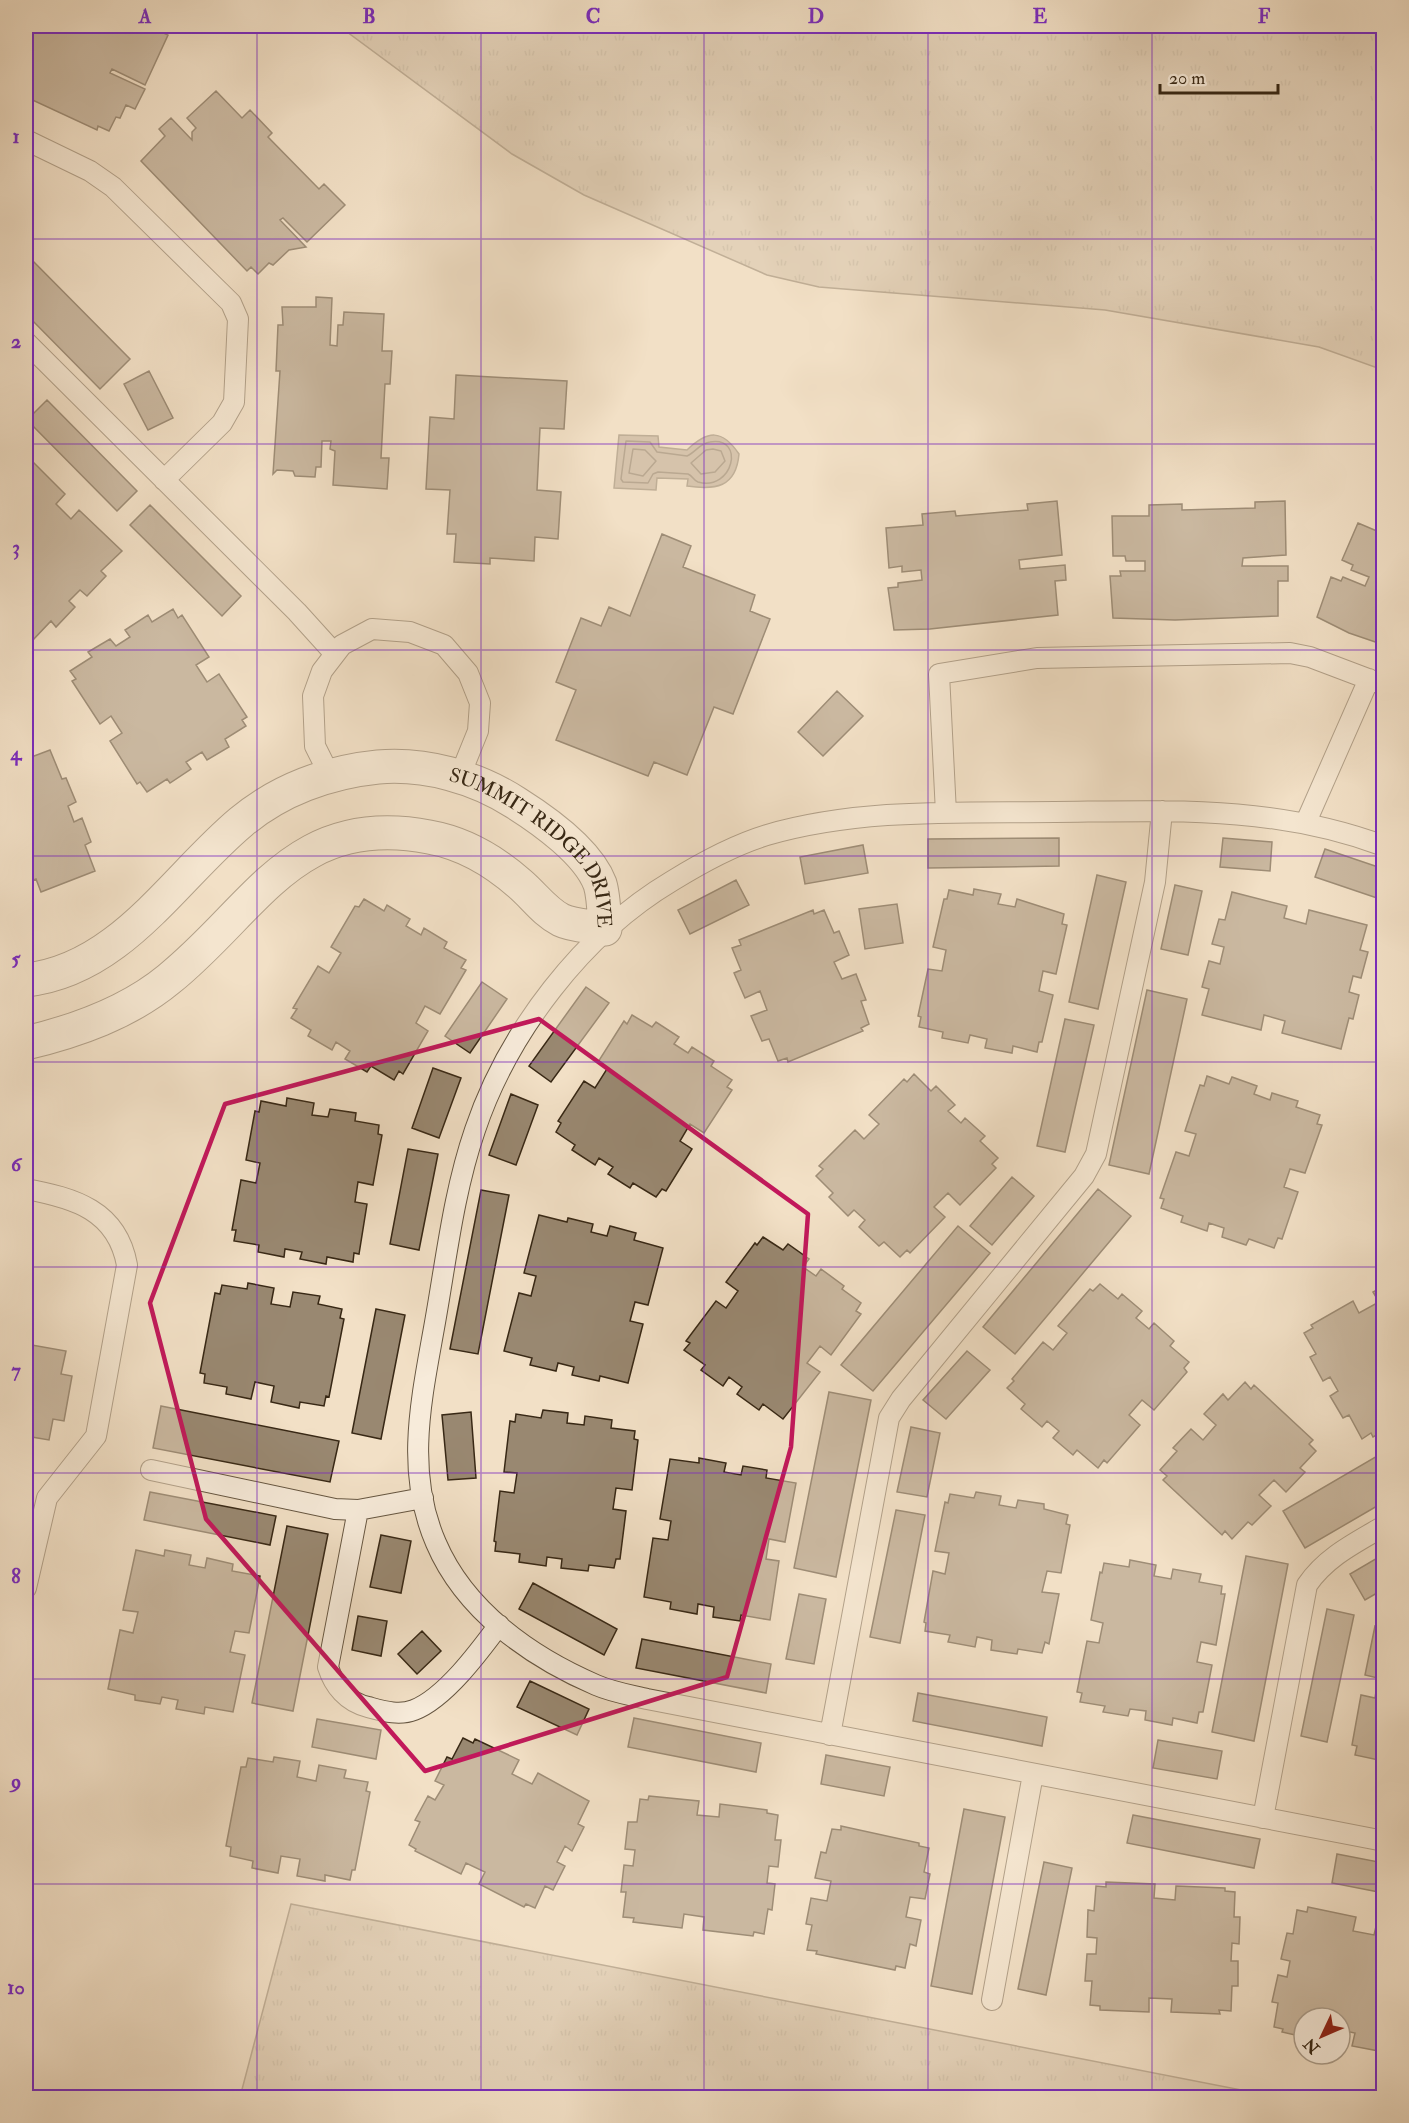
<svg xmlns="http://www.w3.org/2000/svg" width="1409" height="2123" viewBox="0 0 1409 2123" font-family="'IM FELL Double Pica',serif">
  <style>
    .grass { fill: url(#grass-tufts); stroke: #85745e; stroke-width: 1.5 }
    .water { fill: #b3a18a; stroke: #82715b; stroke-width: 1.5 }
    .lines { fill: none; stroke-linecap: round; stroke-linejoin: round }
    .shore { stroke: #766450; stroke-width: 1.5 }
    .building { fill: #998871; stroke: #382815; stroke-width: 1.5 }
    .lane-casing { stroke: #665641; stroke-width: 22 }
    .street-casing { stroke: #665641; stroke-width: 35 }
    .lane { stroke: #f7ebda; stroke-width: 20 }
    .street { stroke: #f7ebda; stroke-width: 33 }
    .marked { fill: none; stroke: #c2185b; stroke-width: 4.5; stroke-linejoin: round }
    .grid { fill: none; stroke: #7b2cbf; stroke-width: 1.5; stroke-opacity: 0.55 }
    .labels { text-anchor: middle; stroke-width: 6; stroke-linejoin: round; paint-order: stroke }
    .street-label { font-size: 20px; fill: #382815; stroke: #f7ebda }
    .neatline { fill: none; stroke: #7b2cbf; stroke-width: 2 }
    .grid-label { font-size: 20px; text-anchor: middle; font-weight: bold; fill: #7b2cbf }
  </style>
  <defs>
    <pattern id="grass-tufts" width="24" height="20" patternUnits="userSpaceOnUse" patternTransform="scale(1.5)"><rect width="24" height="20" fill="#d2c1a8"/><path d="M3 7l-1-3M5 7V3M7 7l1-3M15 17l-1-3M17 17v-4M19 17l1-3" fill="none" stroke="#b5a690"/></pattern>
  </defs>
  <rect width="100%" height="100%" fill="#f2e0c6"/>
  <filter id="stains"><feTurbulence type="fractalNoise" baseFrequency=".00333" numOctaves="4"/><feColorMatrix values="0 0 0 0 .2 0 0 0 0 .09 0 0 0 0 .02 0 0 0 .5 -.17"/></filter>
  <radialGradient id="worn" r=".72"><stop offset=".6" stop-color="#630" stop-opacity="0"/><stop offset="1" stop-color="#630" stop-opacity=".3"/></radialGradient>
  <path class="grass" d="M339,26H1383V370L1319,347L1105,310L819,287L767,275L584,195L512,154Z
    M291,1904L1277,2097H240Z"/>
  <path class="water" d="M619,435L658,436L659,447L687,450C708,430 722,429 739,454C736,488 715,490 687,486L688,479L657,478L656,490L614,488Z"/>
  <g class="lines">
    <path class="shore" d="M626,441L650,442L657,452L687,456C696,452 700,443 710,442C746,436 733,492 698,482C693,480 693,476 688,474L658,472L653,474L648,483L623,482L621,479Z
      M633,449L645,450L656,461L643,476L629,473Z
      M713,449L721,451L725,461L715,472L701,474L691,463L706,450Z"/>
  </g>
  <path class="building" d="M26,26H129L137,29L138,26H148L168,35L145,85L112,69L110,73L145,89L135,109L126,105L120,118L116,117L109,131L98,126L97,130L26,97Z
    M216,91L242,118L250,110L272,133L268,137L319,189L324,184L345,205L307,242L283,218L280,220L306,247L289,250L273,265L269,263L258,274L251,267L247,271L141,161L165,136L159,129L171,118L192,140V132L196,128L187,118Z
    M26,254L130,359L100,389L26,314Z
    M316,297L332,298L330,345L337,346L338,325H343L344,312L384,314L382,351H392L390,384H385L381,458H389L387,489L333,485L335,451L330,449L331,441H322L321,467H316L315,477L295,476L293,471L277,470L273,474L280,371H276L278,325H283L282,307H316Z
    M149,371L173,418L148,430L124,384Z
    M456,375L567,381L564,429L540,428L537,490L561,492L558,539L535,537L534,561L490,558V564L454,562L456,534H447L450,490L426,489L430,417L454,419Z
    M47,400L137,491L117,511L27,420Z
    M26,455L65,494L56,504L71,519L79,510L122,551L101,571L106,576L87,596L80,590L69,601L75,607L56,627L51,621L31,642L26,636Z
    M1057,501L1062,555L1019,560L1020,569L1065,565L1066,580L1055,581L1058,615L930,629L894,630L888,588L898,587V583L922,580L921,570L902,572V566L889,568L886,528L923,525L922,514L955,511L956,516L1028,510L1027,504Z
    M1285,501L1286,555L1243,558L1242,566H1288V581H1278V616L1175,620L1113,618L1110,576H1121L1120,571H1145V561H1126L1125,556H1113L1112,516H1149V505L1182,504V510L1255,508V502Z
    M150,505L241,596L222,616L130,525Z
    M1358,523L1384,534V645L1349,633L1317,617L1331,577L1341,581L1343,577L1365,586L1369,577L1351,570L1353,565L1342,560Z
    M662,534L691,546L683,567L755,595L750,611L770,619L733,714L714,707L687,775L654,762L648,776L556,740L576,690L556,682L581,618L601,626L609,607L630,616Z
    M173,609L178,618L182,615L209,657L196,665L207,682L219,674L247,717L242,720L246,726L225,739L229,747L207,760L202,752L186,762L191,769L170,783L167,779L147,792L140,782L137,784L110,741L122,733L111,716L100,724L72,681L76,679L70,671L92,657L88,652L110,639L116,646L130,637L125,630L148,615L152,622Z
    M837,691L863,716L823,756L798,732Z
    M50,750L62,779L66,778L76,802L68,806L74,822L82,818L91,842L85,845L95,871L41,892L36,879L26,883V759Z
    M1059,838V866L928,868V839Z
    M1223,838L1272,842L1270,871L1220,867Z
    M863,845L868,873L805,884L800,857Z
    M1325,849L1384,869L1377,898L1315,877Z
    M1097,875L1126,882L1098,1009L1069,1002Z
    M736,880L749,905L690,934L678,910Z
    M1175,885L1202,891L1188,955L1161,949Z
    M974,889L1001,894L998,904L1015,907L1017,899L1064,914L1062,924L1067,925L1056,974L1043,971L1039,991L1053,995L1042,1042H1039L1037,1052L1013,1046L1012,1053L985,1048L987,1039L970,1035L968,1043L942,1038L943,1032L919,1027L921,1017L918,1016L928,969L942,971L946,950L933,947L944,899H947L949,890L973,895Z
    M1232,892L1287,906L1284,918L1306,924L1309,910L1367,925L1360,950L1368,952L1361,978L1353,976L1349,992L1359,995L1353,1019L1349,1018L1341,1049L1282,1033L1285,1021L1264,1015L1261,1030L1202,1015L1209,989L1202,987L1209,961L1220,964L1224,947L1212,944L1219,919L1225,920Z
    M364,899L384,911L387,905L410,919L406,926L421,935L424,928L447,942L444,948L466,960L461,968L466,970L440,1014L425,1006L416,1023L428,1031L403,1074L399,1071L394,1080L371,1066L367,1072L345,1059L350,1051L336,1042L332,1050L308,1036L311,1030L291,1018L297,1009L293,1008L318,966L329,973L341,953L331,947L355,906L359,907Z
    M897,904L903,943L865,949L859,909Z
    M813,910L814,914L824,910L834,933L839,931L849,955L834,962L842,979L856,974L866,1000L861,1001L869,1024L861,1028L863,1031L788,1062L787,1058L778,1061L769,1039L762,1041L751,1016L767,1010L760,991L745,998L734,973L741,970L732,948L741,945L739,940Z
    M482,982L507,999L470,1053L445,1036Z
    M586,987L609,1003L551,1082L529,1066Z
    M1147,990L1187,999L1149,1174L1109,1165Z
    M632,1015L652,1027L656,1022L679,1037L674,1044L688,1053L692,1047L714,1061L711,1066L732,1080L727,1087L732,1090L704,1133L690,1124L680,1141L692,1149L666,1191L662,1189L656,1197L633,1183L630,1188L608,1174L613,1167L599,1158L595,1165L572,1150L575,1145L556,1132L561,1123L558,1121L584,1081L595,1088L607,1069L598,1062L624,1021L627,1024Z
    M1065,1019L1094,1025L1065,1152L1037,1146Z
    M433,1068L461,1078L439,1138L412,1128Z
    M914,1074L931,1091L936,1086L955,1105L948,1111L961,1123L965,1118L985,1136L980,1141L998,1158L992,1164L996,1168L960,1205L948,1193L934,1207L945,1217L910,1253L907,1250L900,1257L884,1242L879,1246L859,1227L865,1220L854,1210L848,1216L829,1197L833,1193L816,1176L823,1169L819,1166L855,1130L864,1139L879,1124L869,1115L904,1079L907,1082Z
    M1207,1076L1229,1084L1232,1077L1257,1086L1254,1094L1270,1100L1272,1093L1298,1101L1296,1107L1320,1115L1317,1124L1322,1125L1305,1173L1290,1169L1284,1187L1298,1192L1282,1239L1278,1238L1274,1248L1249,1239L1246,1245L1222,1237L1224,1228L1209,1223L1207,1231L1181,1222L1183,1216L1161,1208L1164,1199L1160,1198L1176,1152L1189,1156L1196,1134L1185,1131L1200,1085L1204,1086Z
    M511,1094L538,1105L516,1165L489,1155Z
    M287,1098L314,1103L312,1115L328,1117L330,1109L356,1113L355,1121L379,1125L378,1134L382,1135L373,1185L358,1182L355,1202L367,1204L359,1254L354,1253L353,1262L327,1257L326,1264L300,1259L302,1252L285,1249L284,1257L258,1252L259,1245L234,1241L236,1230H232L241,1180L256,1183L260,1163L246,1160L255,1111L259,1112L261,1101L286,1106Z
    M408,1149L438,1154L419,1250L390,1244Z
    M1012,1177L1034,1196L992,1245L970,1226Z
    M1098,1189L1131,1216L1015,1354L983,1327Z
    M481,1190L509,1195L478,1354L450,1349Z
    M539,1215L567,1222L568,1218L593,1224L591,1232L607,1236L610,1226L636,1233L634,1240L663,1248L648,1305L635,1302L630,1321L643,1324L628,1383L600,1376L599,1381L572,1375L574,1367L558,1363L556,1371L530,1365L532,1358L504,1351L519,1293L531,1296L536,1276L524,1273Z
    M958,1226L990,1253L873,1391L841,1365Z
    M763,1237L783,1250L788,1244L809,1259L803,1267L816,1276L821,1269L844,1286L842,1289L861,1303L856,1311L861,1314L831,1355L820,1346L807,1363L820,1372L783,1419L763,1404L759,1410L737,1394L742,1387L729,1377L723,1386L701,1370L705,1365L684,1350L690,1343L686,1341L716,1301L726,1308L738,1291L726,1282L755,1243L757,1245Z
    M248,1283L274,1288L271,1304L290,1307L293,1292L320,1296L318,1304L342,1309L340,1318L344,1319L329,1397L326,1396L324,1406L300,1402L299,1408L271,1402L274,1386L255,1382L251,1399L226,1394L227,1387L204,1383L205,1374L200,1373L215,1293L220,1294L222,1285L247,1289Z
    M1100,1284L1118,1299L1122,1294L1142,1311L1136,1318L1149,1329L1154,1323L1174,1341L1170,1346L1189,1362L1184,1368L1187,1372L1154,1410L1142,1400L1129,1415L1140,1425L1107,1463L1104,1460L1098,1468L1077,1450L1073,1455L1053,1438L1059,1431L1047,1421L1042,1427L1021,1409L1025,1404L1007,1388L1014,1381L1012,1379L1043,1342L1053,1350L1067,1333L1058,1326L1090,1289L1093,1291Z
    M1384,1286V1431L1373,1437L1371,1433L1362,1439L1349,1415L1343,1418L1330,1396L1338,1391L1330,1377L1323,1381L1310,1357L1316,1354L1304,1333L1313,1328L1311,1325L1353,1301L1359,1313L1379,1302L1373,1292Z
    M376,1309L405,1315L381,1439L352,1433Z
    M26,1344L66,1351L61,1374L72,1376L64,1421L53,1419L49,1440L26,1436Z
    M967,1351L990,1370L946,1419L923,1400Z
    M1245,1382L1251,1389L1254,1385L1313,1440L1309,1444L1316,1451L1300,1468L1305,1472L1286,1492L1274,1480L1259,1495L1271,1506L1252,1525L1248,1522L1232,1539L1225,1531L1222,1535L1163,1480L1167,1476L1160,1470L1177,1451L1173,1448L1191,1429L1203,1440L1216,1425L1204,1414L1223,1394L1228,1400Z
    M829,1392L871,1400L836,1577L794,1568Z
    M161,1406L339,1441L330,1482L153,1448Z
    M543,1410L568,1413L567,1423L584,1425L585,1416L612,1420L611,1428L635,1431L634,1439L638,1440L632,1490L616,1488L613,1509L626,1511L620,1559H616L614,1568L589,1565L588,1571L561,1568L562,1559L547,1557L546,1566L519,1562L520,1554L495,1551L496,1542L494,1541L500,1491L514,1493L517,1473L504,1472L510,1421L515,1422L516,1414L541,1418Z
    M471,1412L476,1478L448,1480L442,1415Z
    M911,1427L940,1433L927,1497L897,1492Z
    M1384,1452V1502L1305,1548L1283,1511Z
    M699,1458L726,1463L724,1472L741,1475L743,1466L767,1470L766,1478L796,1483L785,1542L769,1539L766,1559L779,1561L770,1620L741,1615L740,1621L713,1617L714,1607L698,1604L697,1614L670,1609L671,1602L644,1597L653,1538L668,1540L671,1521L660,1519L670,1459L699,1463Z
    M150,1492L276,1516L270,1545L144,1520Z
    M976,1492L1001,1496L999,1505L1016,1508L1018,1500L1044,1504V1509L1068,1515L1066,1524L1070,1525L1061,1573L1047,1571L1042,1592L1059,1594L1049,1644L1045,1642L1042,1653L1018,1649L1017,1654L991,1650L992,1640L977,1637L975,1647L948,1642L950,1635L925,1631L926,1623L924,1622L933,1571L945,1574L949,1553L935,1551L945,1502L948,1503L950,1494L974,1498Z
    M896,1510L925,1515L900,1643L870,1637Z
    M287,1526L328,1534L293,1711L252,1703Z
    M381,1535L411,1541L401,1593L370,1587Z
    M136,1550L164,1556L165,1550L191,1555L189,1565L205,1568L207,1558L233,1564L232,1571L260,1576L249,1633L235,1631L230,1652L245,1655L233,1712L205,1707L204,1714L176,1709L178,1700L162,1697L160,1704L135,1700V1695L108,1689L120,1630L133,1633L138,1612L123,1610Z
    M1384,1554V1589L1365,1600L1350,1574Z
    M1246,1556L1288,1564L1254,1741L1212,1732Z
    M1130,1560L1156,1565L1154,1576L1171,1579L1173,1569L1201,1574L1199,1582L1222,1586L1221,1594H1225L1216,1645L1201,1642L1197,1662L1212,1665L1203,1712H1199L1197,1723L1173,1718L1172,1725L1145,1720L1146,1711L1130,1709L1128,1716L1103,1712L1105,1706L1080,1702L1082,1693L1077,1692L1087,1641L1099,1643L1103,1623L1091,1620L1100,1572L1102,1573L1104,1563L1129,1567Z
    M533,1583L617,1629L604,1655L519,1609Z
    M799,1594L826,1599L814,1664L786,1659Z
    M1327,1609L1354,1615L1327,1742L1301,1736Z
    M358,1616L387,1621L381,1656L352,1650Z
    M1381,1617L1384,1618V1768L1378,1767L1379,1760L1355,1755L1357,1746L1352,1745L1361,1695L1375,1698L1378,1678L1365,1675L1375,1626L1379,1627Z
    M422,1631L441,1651L417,1674L398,1654Z
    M642,1639L771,1664L766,1693L636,1668Z
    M530,1681L589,1709L577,1735L517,1707Z
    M918,1693L1047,1717L1042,1746L913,1721Z
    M634,1718L761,1743L756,1772L628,1747Z
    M317,1719L381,1730L376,1759L312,1747Z
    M463,1738L473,1743L475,1739L519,1760L512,1774L532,1784L538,1773L589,1801L578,1824L584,1827L572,1851L565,1846L557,1862L565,1866L553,1890L545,1886L535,1908L526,1904L524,1907L479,1884L485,1872L466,1863L461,1874L415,1851L416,1849L409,1845L420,1822L415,1820L428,1796L435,1800L444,1785L435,1781L447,1757L452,1759Z
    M1158,1740L1222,1751L1217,1779L1153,1768Z
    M826,1755L890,1767L884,1796L821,1784Z
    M274,1757L300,1761L297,1777L316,1781L319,1765L346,1770L344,1778L368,1782L366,1791L370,1792L355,1870H352L350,1880L325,1875V1881L297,1876L300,1859L281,1856L278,1873L252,1868L253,1861L230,1856L231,1847L226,1846L241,1767H246L248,1758L273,1762Z
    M649,1796L699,1801L697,1815L719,1817L720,1804L767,1810V1813L778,1815L775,1840H781L778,1867L769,1866L767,1883L775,1884L772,1910L768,1909L764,1934L754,1932L753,1936L703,1930L704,1917L684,1914L682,1928L633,1922L634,1918L623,1917L626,1892H621L624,1865L633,1866L635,1850L625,1849L628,1822H637L640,1799L648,1800Z
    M964,1809L1005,1817L972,1994L931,1986Z
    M1133,1815L1260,1839L1254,1868L1127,1843Z
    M841,1826L919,1843V1846L929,1848L924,1872L930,1874L925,1899L910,1897L906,1917L921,1920L916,1946L910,1944L905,1968L896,1966L895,1970L816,1954L817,1951L807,1950L812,1925L806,1924L811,1898L827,1901L831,1881L815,1878L821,1852L826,1853L832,1829L841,1830Z
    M1337,1854L1384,1863V1893L1332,1883Z
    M1044,1862L1072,1868L1046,1995L1018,1989Z
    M1106,1882L1155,1884L1154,1898L1175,1900L1176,1886L1225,1888V1891L1235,1892L1234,1917H1240L1239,1944L1232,1943L1231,1961H1238V1986H1232L1231,2011L1219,2010L1220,2014L1171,2012L1172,1999L1149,1998V2012L1100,2010V2006L1090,2005L1092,1981H1085L1087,1954H1096L1097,1938L1087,1937L1088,1910L1094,1911L1096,1886L1106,1887Z
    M1308,1907L1356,1917L1353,1931L1374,1935L1377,1922L1384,1923V2052L1352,2046L1355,2033L1340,2030V2018H1304V2037L1282,2032L1283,2029L1274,2027L1278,2003L1272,2002L1278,1975L1287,1977L1290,1961L1281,1959L1287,1933L1293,1934L1297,1910L1307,1912Z"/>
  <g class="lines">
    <g class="lane-casing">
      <path id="lane" d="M26,140L90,171L113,187L231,303L238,319L234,402L222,423L164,480
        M26,342L297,612L335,654
        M330,776L315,746L313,696L322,671L342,645L372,629L410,632L444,645L468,673L480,703L478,731L459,778
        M946,813L939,674L1037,658L1290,653L1310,657L1384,685
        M1306,822L1369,679
        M1384,846C1275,805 1169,811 1055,812C959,813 860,808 767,835C734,845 701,863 672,881C583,934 508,1032 475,1130C453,1194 446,1262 434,1328C421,1401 405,1472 436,1543C465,1611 531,1657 596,1685C612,1692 630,1695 647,1699L1384,1841
        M26,1189C74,1198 117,1210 127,1265L96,1436L47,1498L26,1588
        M151,1470L335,1509L358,1510L423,1498
        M358,1510L328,1667C334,1686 347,1702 368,1707C383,1711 399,1716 414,1710C445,1698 479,1652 499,1625
        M830,1735L889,1418L901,1399L1084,1176L1096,1154L1155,882L1162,811
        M1263,1818L1307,1585C1326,1557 1355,1543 1384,1526
        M992,2000L1033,1774"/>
    </g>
    <g class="street-casing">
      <g id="street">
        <path id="s1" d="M26,980C120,970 174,878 241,822C279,790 328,772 378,767C425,763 476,777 516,803C543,820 588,852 600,884C604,897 604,915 605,929C592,926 573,926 561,920C545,912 534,896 520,884C494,861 463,843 429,837C294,811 257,908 169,979C128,1013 76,1031 26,1043"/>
      </g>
    </g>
    <use href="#lane" class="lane"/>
    <use href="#street" class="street"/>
  </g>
  <path d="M0 0H1409V2123H0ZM539,1019L808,1214L791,1447L727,1677L425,1771L206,1519L150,1303L225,1104Z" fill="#f2e0c6" fill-opacity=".55" fill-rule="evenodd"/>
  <path class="marked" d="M539,1019L808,1214L791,1447L727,1677L425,1771L206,1519L150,1303L225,1104Z"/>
  <path class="grid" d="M257,26V2098M481,26V2098M704,26V2098M928,26V2098M1152,26V2098M26,239H1384M26,444H1384M26,650H1384M26,856H1384M26,1062H1384M26,1267H1384M26,1473H1384M26,1679H1384M26,1884H1384"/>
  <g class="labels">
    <g class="street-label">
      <text dy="7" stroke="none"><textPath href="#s1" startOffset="612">SUMMIT RIDGE DRIVE</textPath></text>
    </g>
  </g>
  <rect width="1409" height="2123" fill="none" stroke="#f2e0c6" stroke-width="66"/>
  <g transform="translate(1322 2036) rotate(226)"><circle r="28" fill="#f7ebda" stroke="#ab9d8b" stroke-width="1.5"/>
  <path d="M0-4.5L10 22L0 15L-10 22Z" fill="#8f2418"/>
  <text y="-9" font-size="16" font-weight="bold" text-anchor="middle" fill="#382815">N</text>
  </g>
  <path d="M1160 84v9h118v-9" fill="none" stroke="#382815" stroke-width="3"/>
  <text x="1169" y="84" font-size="18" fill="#382815" stroke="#f7ebda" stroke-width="4.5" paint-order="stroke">20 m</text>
  <rect x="33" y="33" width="1343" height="2057" class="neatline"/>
  <g class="grid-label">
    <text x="145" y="23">A</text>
    <text x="369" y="23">B</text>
    <text x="593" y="23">C</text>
    <text x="816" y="23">D</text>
    <text x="1040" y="23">E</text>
    <text x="1264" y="23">F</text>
    <text x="16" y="143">1</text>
    <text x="16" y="348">2</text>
    <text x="16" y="554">3</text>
    <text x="16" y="760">4</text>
    <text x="16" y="965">5</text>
    <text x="16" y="1171">6</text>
    <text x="16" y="1377">7</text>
    <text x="16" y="1583">8</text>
    <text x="16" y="1788">9</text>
    <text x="16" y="1994">10</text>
  </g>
  <rect width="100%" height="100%" filter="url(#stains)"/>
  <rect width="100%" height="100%" fill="url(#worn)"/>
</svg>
